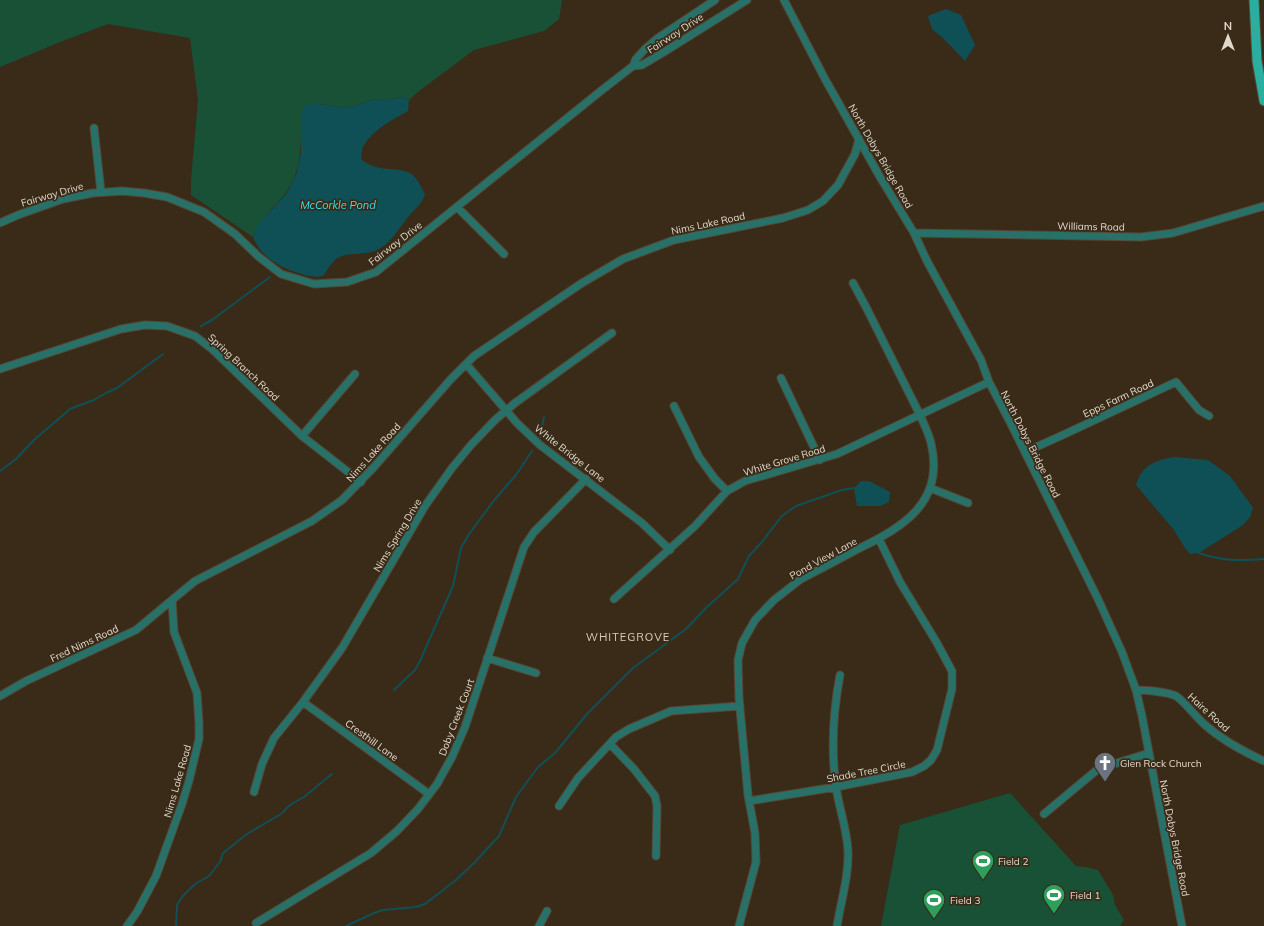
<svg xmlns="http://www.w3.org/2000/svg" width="1264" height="926" viewBox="0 0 1264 926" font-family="Mulish,sans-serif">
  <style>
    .green { fill: #185136 }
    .water { fill: #0f5057 }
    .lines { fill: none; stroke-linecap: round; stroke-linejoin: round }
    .stream { stroke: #0f5057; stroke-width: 2 }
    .minor-casing { stroke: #554735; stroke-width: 9 }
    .major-casing { stroke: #554735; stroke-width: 11 }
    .minor { stroke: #287168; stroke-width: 7 }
    .major { stroke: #2aae9f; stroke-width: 9 }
    .labels { text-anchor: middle; stroke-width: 3.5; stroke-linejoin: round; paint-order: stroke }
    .street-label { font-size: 10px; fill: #e1d8cc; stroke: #3a2b18 }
    .poi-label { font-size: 10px; fill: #e1d8cc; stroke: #3a2b18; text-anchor: start }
    .water-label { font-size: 11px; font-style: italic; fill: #33e0f1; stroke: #3a2b18 }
    .neighbourhood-label { font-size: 11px; letter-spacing: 1px; fill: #ddcbb4; stroke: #3a2b18 }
  </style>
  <rect width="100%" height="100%" fill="#3a2b18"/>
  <path class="green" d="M0,0H562L559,19L544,31L474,50L419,91L409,100L402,97L390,99L372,100L354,106L340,107L318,104L301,113C301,140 303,171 285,194C273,209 261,219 253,237L191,195V180L198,100L190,38L108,24L60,42L0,67Z
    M1010,793L1076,866L1086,867L1098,870L1113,895L1115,905L1124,920L1120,926H881L900,825Z"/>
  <path class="water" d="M946,9L961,15L975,45L965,61L944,39L932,29L928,16Z
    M402,97L409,100L408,111C392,120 372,130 363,147C361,150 362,155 361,159C378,173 390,166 407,172C416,174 421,187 425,194C422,204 415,209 409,216C399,228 390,245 375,251C365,255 345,252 336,259C331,263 327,271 323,276C313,278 305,275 295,272C276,265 261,256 253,237L258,225L287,193L296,175L301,153V113L306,105L318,104L340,107L354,106L372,100L390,99Z
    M1174,457L1208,460L1230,476L1253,508L1250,517L1243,525L1199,553L1190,554L1185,548L1174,530L1136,485C1142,465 1154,461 1174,457Z
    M861,481H869L890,492L889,502L880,506H857L854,488Z"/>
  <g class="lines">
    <path class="stream" d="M201,326L212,320L270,277
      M540,437L544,417
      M0,471L16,459L34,440L70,409L94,400L106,393L117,388L163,354
      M1199,553C1223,561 1239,561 1264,559
      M394,690L415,670L420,661L453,586L461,548L469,534L495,499L516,475L532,451
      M176,926L177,905L182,897L195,884L209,876L220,862L223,853L247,834L281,814L290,805L304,797L332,774
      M346,926L374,913L383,910L416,907L425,904L456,880L474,863L499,836L516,797L538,767L555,753L587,714L633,668L686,629L708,606L738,579L749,556L761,543L782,516L796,506L842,490L854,488"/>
    <g class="minor-casing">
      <path id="minor" d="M784,0L825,79L880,177L914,233L927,261L981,360L989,382L1011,424L1098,599L1122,652L1136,690L1142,716L1182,926
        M633,66L642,65L664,52L747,0
        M94,128L101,192
        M457,207L504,254
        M0,223L18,215L63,199L93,193L122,191L144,193L167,197L204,212L235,234L259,257L281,274L314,284L347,282L376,272L602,90L633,66L636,59L645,49L658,38L715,0
        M914,233L1141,237L1173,233L1264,206
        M466,364L517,423L540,445L642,523L670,550
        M0,369L121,329L145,325L167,326L195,336L212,349L302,436L361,482
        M781,378L820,460
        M674,406L699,457L715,479L727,491
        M302,436L355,374
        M1025,452L1065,434L1176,382L1199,410L1209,416
        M930,488L968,503
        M614,599L695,526L727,491L745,481L837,454L989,382
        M487,658L536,673
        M1136,690C1145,690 1168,692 1176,696C1184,701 1196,717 1204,724C1222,740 1242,751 1264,761
        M0,696L26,681L136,630L172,600
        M303,702L429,794
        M610,744L634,769L655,796L657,806L656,856
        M254,792L262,764L274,738L303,702L342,648L425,506L452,468L471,445L495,420L515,403L612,333
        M749,801L836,787L912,772L924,766L931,760L937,750L952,689V671L937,643L900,582L879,539
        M559,806L578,778L616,737L629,729L671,711L740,706
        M1044,814L1098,769L1149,753
        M256,923L371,853L397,831L418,809L437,784L452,757L465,727L524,547L534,532L586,479
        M127,926L137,912L156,876L182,804L189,781L199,739V723L197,693L174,632L172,600L195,581L312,521L342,500L374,467L451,379L474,356L582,283L623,259L674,240L783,218L808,210L823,201L838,185L855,154L859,139
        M539,926L547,911
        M739,926L756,862L755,833L748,795L739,698L738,660L742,643L755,620L774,600L801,579C821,569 841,558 860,548C905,526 945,501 931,443C929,434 924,424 920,415L866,307L853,283
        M837,926C841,901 849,876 848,851C847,829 839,808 836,787C831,750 833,712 840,675"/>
    </g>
    <g class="major-casing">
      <path id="major" d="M1254,0L1257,61L1264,101"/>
    </g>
    <use href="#minor" class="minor"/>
    <use href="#major" class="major"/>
  </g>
  <defs>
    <g id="church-pin" transform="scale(1.15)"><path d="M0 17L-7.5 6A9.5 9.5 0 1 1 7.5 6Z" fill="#6b7280" stroke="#3a2b18"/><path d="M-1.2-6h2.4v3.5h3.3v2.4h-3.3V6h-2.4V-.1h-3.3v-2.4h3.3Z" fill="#fff"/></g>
    <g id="stadium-pin" transform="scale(1.15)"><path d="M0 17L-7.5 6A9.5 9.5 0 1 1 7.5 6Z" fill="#2e9e5b" stroke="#3a2b18"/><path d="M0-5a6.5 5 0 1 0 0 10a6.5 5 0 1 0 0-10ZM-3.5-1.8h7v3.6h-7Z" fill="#fff"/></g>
  </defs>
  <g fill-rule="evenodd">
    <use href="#church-pin" x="1105" y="763"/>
    <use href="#stadium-pin" x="983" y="861"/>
    <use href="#stadium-pin" x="1054" y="895"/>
    <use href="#stadium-pin" x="934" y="900"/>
  </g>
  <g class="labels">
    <g class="street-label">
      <text transform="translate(675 33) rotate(-33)" y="4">Fairway Drive</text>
      <text transform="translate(881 156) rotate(60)" y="4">North Dobys Bridge Road</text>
      <text transform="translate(52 194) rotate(-16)" y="4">Fairway Drive</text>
      <text transform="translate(708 223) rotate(-12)" y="4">Nims Lake Road</text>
      <text transform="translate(1091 226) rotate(1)" y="4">Williams Road</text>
      <text transform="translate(395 243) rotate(-38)" y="4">Fairway Drive</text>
      <text transform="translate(244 367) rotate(43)" y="4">Spring Branch Road</text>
      <text transform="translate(1118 398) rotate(-25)" y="4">Epps Farm Road</text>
      <text transform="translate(1031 444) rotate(63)" y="4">North Dobys Bridge Road</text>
      <text transform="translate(373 452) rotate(-48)" y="4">Nims Lake Road</text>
      <text transform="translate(570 453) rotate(38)" y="4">White Bridge Lane</text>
      <text transform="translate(784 460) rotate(-17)" y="4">White Grove Road</text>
      <text transform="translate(397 535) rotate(-59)" y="4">Nims Spring Drive</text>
      <text transform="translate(823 558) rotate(-29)" y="4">Pond View Lane</text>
      <text transform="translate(84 643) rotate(-25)" y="4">Fred Nims Road</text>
      <text transform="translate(1209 712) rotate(42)" y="4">Haire Road</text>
      <text transform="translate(456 717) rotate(-69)" y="4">Doby Creek Court</text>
      <text transform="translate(372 740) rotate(36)" y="4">Cresthill Lane</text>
      <text transform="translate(866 771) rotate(-11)" y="4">Shade Tree Circle</text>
      <text transform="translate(177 781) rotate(-74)" y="4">Nims Lake Road</text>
      <text transform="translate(1175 838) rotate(79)" y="4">North Dobys Bridge Road</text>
    </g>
    <g class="poi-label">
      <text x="1120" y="767">Glen Rock Church</text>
      <text x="998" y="865">Field 2</text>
      <text x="1070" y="899">Field 1</text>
      <text x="950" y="904">Field 3</text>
    </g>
    <g class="water-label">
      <text x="338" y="209">McCorkle Pond</text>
    </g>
    <g class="neighbourhood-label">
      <text x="628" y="641">WHITEGROVE</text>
    </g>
  </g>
  <g transform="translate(1228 36)" stroke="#3a2b18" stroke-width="3" paint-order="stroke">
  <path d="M0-3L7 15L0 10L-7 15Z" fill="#e1d8cc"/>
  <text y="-6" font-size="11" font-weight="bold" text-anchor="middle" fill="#e1d8cc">N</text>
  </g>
</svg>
